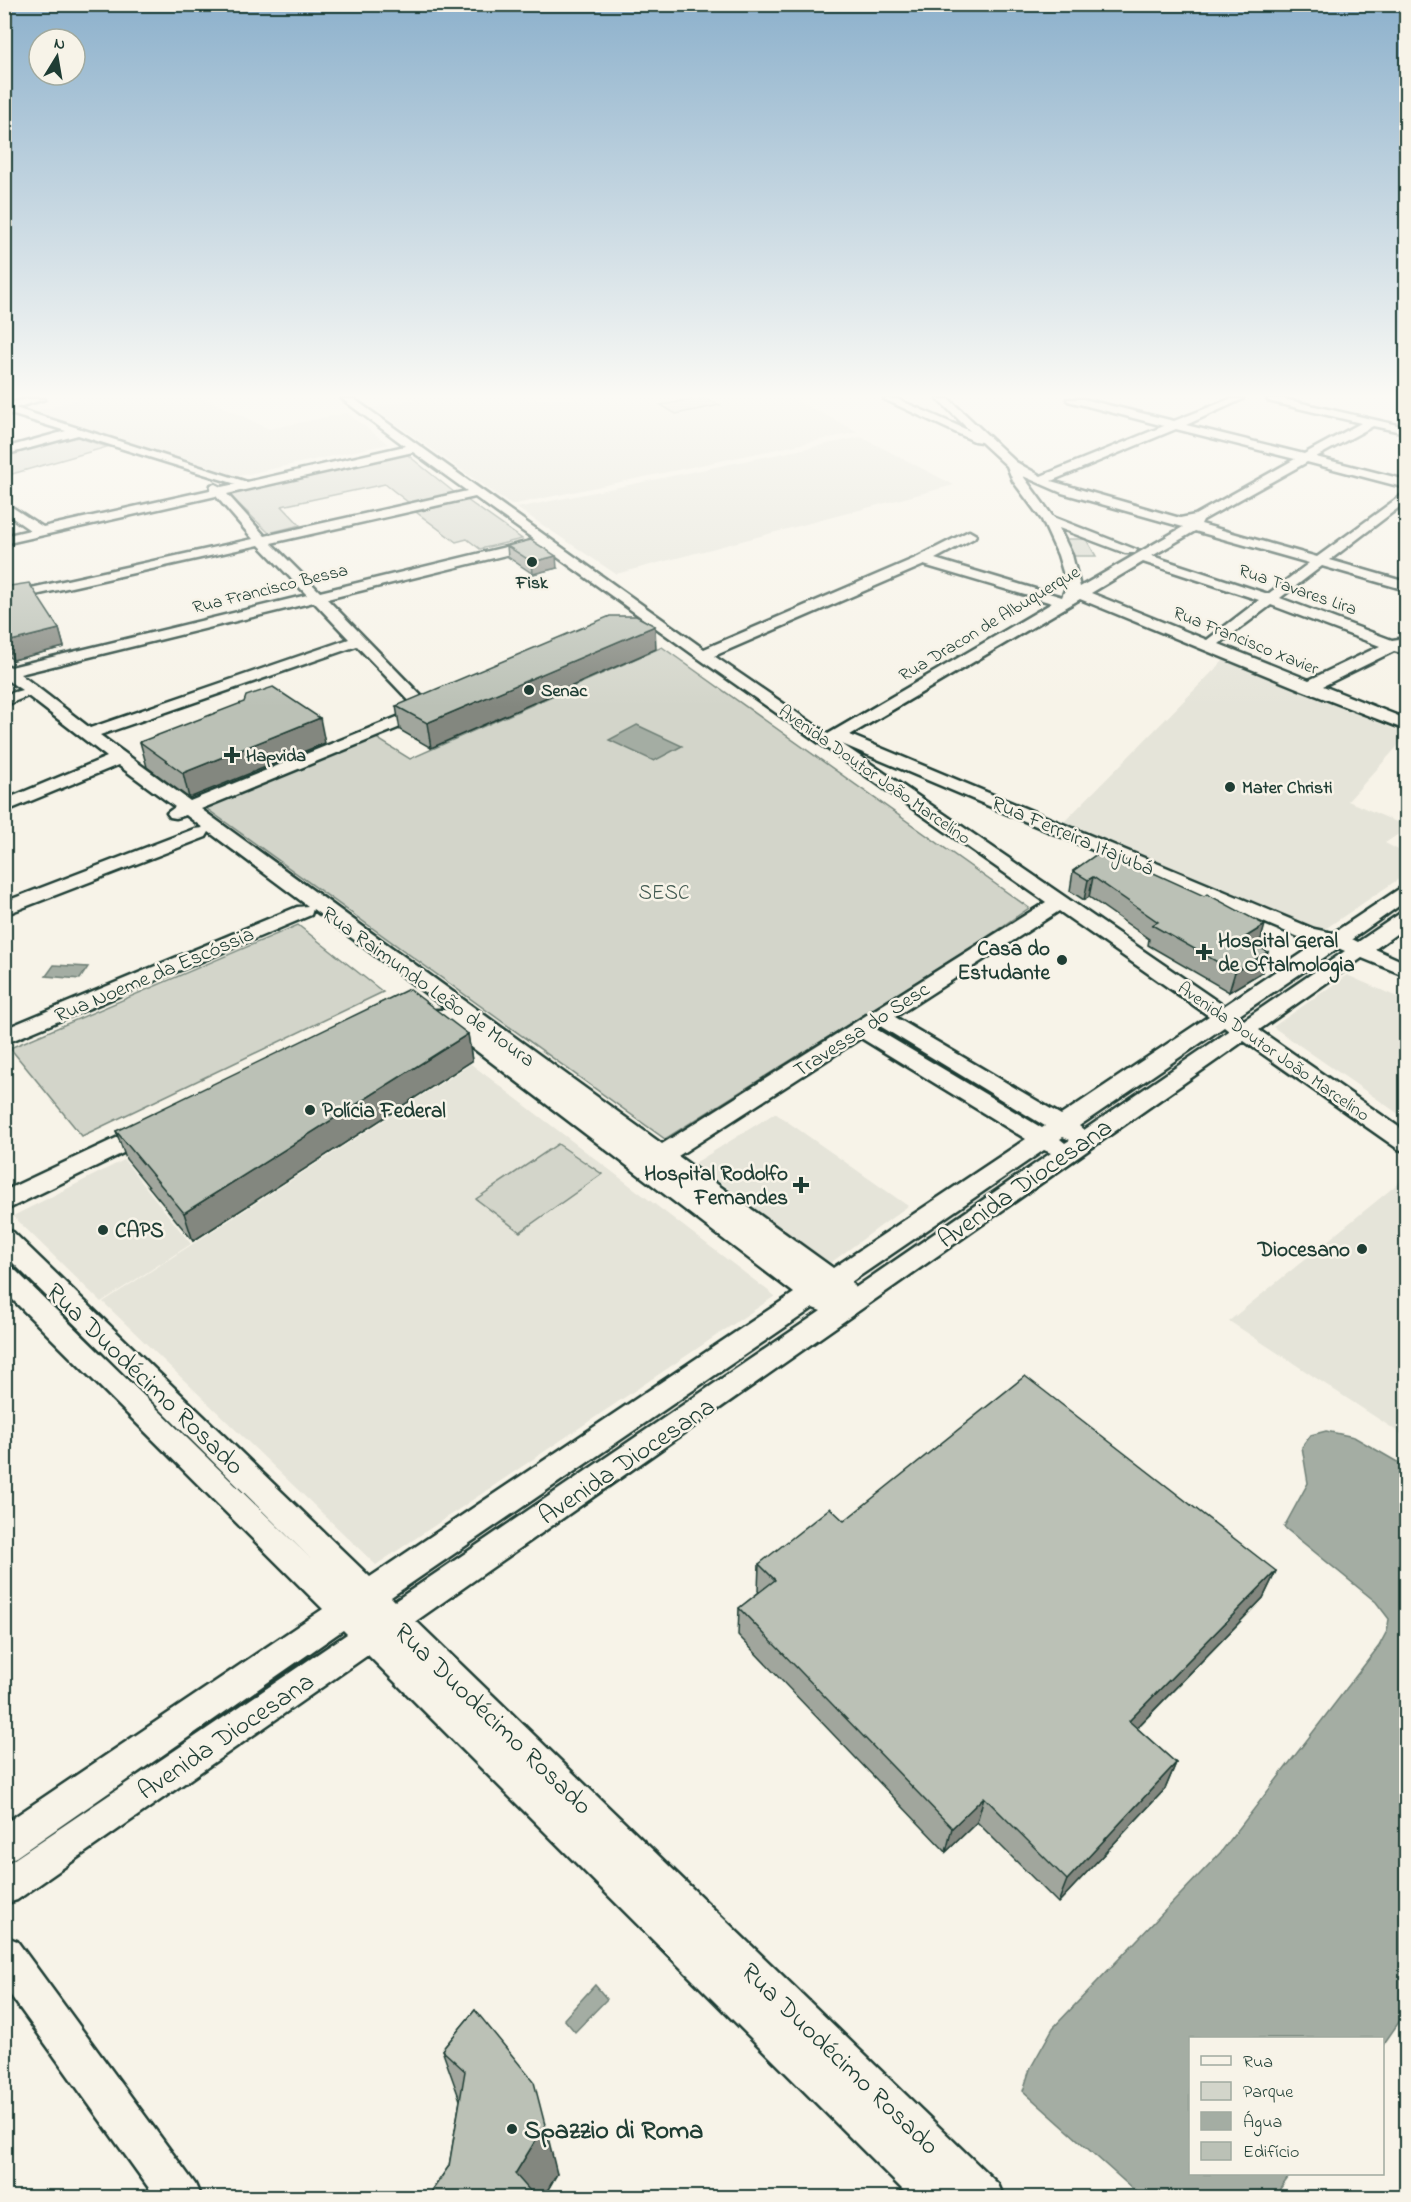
<svg xmlns="http://www.w3.org/2000/svg" width="1411" height="2202" viewBox="0 0 1411 2202" font-family="'Indie Flower',sans-serif">
  <style>
    .built { fill: #e5e4d9 }
    .green { fill: #d3d5ca; stroke: #79897f; stroke-width: 1.5 }
    .water { fill: #a4ada3; stroke: #6f8077; stroke-width: 1.5 }
    .lines { fill: none; stroke-linecap: round; stroke-linejoin: round }
    .minor-casing { stroke: #1f3d34; stroke-width: 5 }
    .minor { fill: #f7f3e8; fill-rule: evenodd }
    .wall { fill: #a1a69d; stroke: #1f3d34; stroke-width: 1.5 }
    .shaded-wall { fill: #83877f; stroke: #1f3d34; stroke-width: 1.5 }
    .building { fill: #bbc1b6; stroke: #1f3d34; stroke-width: 1.5 }
    .poi-dot { fill: #1f3d34; stroke: #f7f3e8; stroke-width: 2 }
    .labels { text-anchor: middle; stroke-width: 5; stroke-linejoin: round; paint-order: stroke }
    .far-poi-label { font-size: 18px; font-weight: bold; fill: #1f3d34; stroke: #f7f3e8; text-anchor: start }
    .far-street-label { font-size: 18px; fill: #1f3d34; stroke: #f7f3e8 }
    .street-label { font-size: 21px; fill: #1f3d34; stroke: #f7f3e8 }
    .park-label { font-size: 21px; fill: #435b52; stroke: #f7f3e8 }
    .poi-label { font-size: 21px; font-weight: bold; fill: #1f3d34; stroke: #f7f3e8; text-anchor: start }
    .near-street-label { font-size: 26px; fill: #1f3d34; stroke: #f7f3e8 }
    .near-poi-label { font-size: 26px; font-weight: bold; fill: #1f3d34; stroke: #f7f3e8; text-anchor: start }
  </style>
  <rect width="100%" height="100%" fill="#f7f3e8"/>
  <filter id="ink" filterUnits="userSpaceOnUse"><feTurbulence type="fractalNoise" baseFrequency=".0167" numOctaves="2"/><feDisplacementMap in="SourceGraphic" scale="12" xChannelSelector="R" yChannelSelector="G"/><feConvolveMatrix kernelMatrix="1 2 1 2 8 2 1 2 1" color-interpolation-filters="sRGB"/></filter>
  <g filter="url(#ink)">
    <path class="built" d="M79,399H207L269,429L347,413L388,444L239,476L32,412Z
      M414,399H651L656,401L668,399H794L858,432L511,505L373,408Z
      M861,437L954,485L616,574L517,508Z
      M1225,659L1406,734V737L1348,801L1406,826V829L1385,843L1406,854V874L1322,931L1062,824Z
      M1347,975L1406,1001V1119L1273,1027Z
      M471,1064L775,1296L376,1565L103,1302Z
      M775,1113L908,1206L829,1264L695,1163Z
      M124,1160L191,1244L101,1302L13,1216Z
      M1406,1177V1437L1229,1321Z"/>
    <path class="green" d="M695,399H707L720,405L676,414L661,405Z
      M74,436L107,447L5,476V456Z
      M404,452L455,493L409,503L385,484L282,506L300,525L269,533L225,491Z
      M467,500L522,539L480,549L467,539L456,542L416,512Z
      M1065,539H1086L1096,556H1073Z
      M662,647L1029,908L980,942L665,1139L203,806L375,737L410,759Z
      M298,925L383,992L82,1136L10,1048Z
      M558,1144L602,1174L520,1232L476,1199Z"/>
    <path class="water" d="M637,725L682,746L654,761L609,740Z
      M54,965L88,967L80,979L46,976Z
      M1326,1431L1354,1437L1406,1467V2012L1383,2045L1382,2038H1190V2174H1291L1274,2197H1142L1023,2091L1030,2069L1053,2028L1221,1852L1379,1646L1387,1631L1389,1619L1376,1602L1284,1527L1308,1483L1302,1447L1311,1435Z
      M595,1985L607,1999L575,2032L564,2019Z"/>
    <g class="lines">
      <g class="minor-casing">
        <path id="minor" d="M27,399H45L15,408L247,482L405,446L342,399H354L704,649L918,557L969,531L976,535L974,538L935,559L1062,597L1067,585L1058,555L1042,520L1013,481L1007,466L981,442L974,441L884,399H897L970,431L938,399H949L1016,462L1041,476L1164,426L1068,401L1067,399H1083L1174,421L1230,399H1243L1186,425L1304,454L1361,423L1268,401L1267,399H1284L1406,427V433L1373,426L1316,457L1406,480V488L1307,462L1203,520L1201,524L1317,557L1406,492V502L1330,560L1406,582V590L1322,566L1280,598L1392,640L1406,638V654L1394,651L1323,686L1406,719V730L1302,690L1080,599L850,735L1314,929L1333,933L1399,889L1406,887V901L1352,939L1358,942L1399,914L1406,912V927L1375,949L1406,963V976L1362,958L1259,1030L1406,1132V1151L1398,1149L1244,1041L416,1621L998,2184L1004,2198H911L368,1655L17,1900L4,1904V1866L347,1634L343,1630L16,1857L4,1862V1824L323,1609L4,1291V1266L13,1268L311,1559L4,1254V1229L13,1232L370,1577L794,1293L436,1020L432,1015L436,1010H448L313,909L311,915L4,1044V1029L297,907L308,906L209,832L206,837L4,915V902L194,829L203,828L186,815L176,818L170,817L167,813L175,807L118,765L4,812V800L107,757L28,696L4,706V695L22,690L4,678V664L11,667L307,595L259,545L4,602V594L253,539L216,496L4,544V536L30,530L4,512V502L43,527L210,490L211,485L215,484L221,487L236,484L78,435L4,455V448L66,431L4,412V404ZM1176,429L1295,459L1195,515L1180,518L1051,481ZM413,452L467,491L265,536L227,494ZM1023,476L1062,493L1183,527L1080,587L1072,555L1059,528L1125,553H1135L1137,550L1053,517ZM475,497L535,540L320,592L271,543ZM1195,531L1309,563L1268,594L1152,556ZM542,546L698,658L1046,902L662,1144L201,809L432,714L435,710L327,599ZM1143,562L1250,597L1259,600L1207,640L1091,593ZM924,565L1052,603L828,734L714,656ZM314,602L349,639L90,728L20,674ZM1271,605L1380,646L1309,680L1219,644ZM357,646L417,709L190,801L100,735ZM842,744L1301,938L1319,942L1224,1006ZM1059,911L1209,1016L1061,1115L895,1017ZM1338,948L1345,951L1244,1020L1238,1016ZM880,1026L1045,1126L1042,1128L876,1029ZM1224,1027L1229,1031L1084,1130L1079,1126ZM861,1038L1026,1139L833,1268L678,1156ZM1063,1137L1070,1140L1065,1143L1060,1139ZM1044,1150L1051,1153L855,1288L851,1282ZM813,1308L821,1311L395,1601L391,1597Z
          M148,1123L156,1125L159,1131L156,1137L4,1211V1191Z
          M4,1936L17,1941L195,2184L201,2198H156L4,1986Z"/>
      </g>
      <use href="#minor" class="minor"/>
    </g>
    <path class="wall" d="M507,546L557,568L533,574L508,557Z
      M4,587L59,629L64,647L13,660L4,653Z
      M656,649L431,748L400,730L396,706Z
      M140,742L325,743L189,798L147,767Z
      M1103,850L1259,946H1258L1262,972L1229,992L1148,945L1149,939L1089,897L1084,900L1070,891L1073,871Z
      M468,1034L472,1061L193,1241L126,1159L116,1131Z
      M844,1521L1276,1571L1263,1598L1137,1728L1176,1763L1165,1789L1058,1903L977,1822L946,1852L738,1635L739,1608L759,1592L758,1591L759,1564Z
      M475,2010L557,2174L543,2198H427L449,2166L460,2100L442,2050Z"/>
    <path class="shaded-wall" d="M556,556L557,568L533,574L532,562Z
      M655,626L656,649L431,748L427,723Z
      M59,629L64,647L13,660L7,642Z
      M320,718L325,743L189,798L183,773Z
      M1093,877L1089,897L1084,900L1088,880Z
      M1265,925L1259,946L1238,959L1244,938Z
      M1268,952L1262,972L1229,992L1235,972Z
      M468,1034L472,1061L193,1241L184,1213Z
      M1276,1571L1263,1598L1119,1746L1129,1721Z
      M1176,1763L1165,1789L1058,1903L1067,1880Z
      M984,1797L977,1822L946,1852L952,1828Z
      M545,2125L557,2174L543,2198H522L515,2174Z"/>
    <path class="building" d="M531,540L556,556L532,562L507,546Z
      M29,583L59,629L7,642L4,640V587Z
      M610,616H636L655,626L427,723L396,706Z
      M273,687L320,718L183,773L140,742L244,702L246,696Z
      M1103,850L1204,896L1207,894L1265,925L1244,938L1268,952L1235,972L1152,925L1158,922L1093,877L1088,880L1073,871Z
      M409,989L468,1034L184,1213L116,1131Z
      M1025,1376L1276,1571L1129,1721L1176,1763L1067,1880L984,1797L952,1828L739,1608L775,1580L759,1564L830,1508L844,1521Z
      M475,2010L534,2082L545,2125L515,2174L531,2192L526,2198H427L449,2166L465,2071L442,2050Z"/>
  </g>
  <linearGradient id="sky" x2="0" y2="1"><stop stop-color="#8db1cc"/><stop offset="0.56" stop-color="#fbfaf5"/><stop offset="1" stop-color="#fbfaf5" stop-opacity="0"/></linearGradient>
  <rect width="1411" height="707" fill="url(#sky)"/>
  <g class="poi-dot">
    <circle cx="532" cy="562" r="6"/>
    <circle cx="529" cy="690" r="6"/>
    <path d="M229 746h6v6h6v6h-6v6h-6v-6h-6v-6h6z"/>
    <circle cx="1230" cy="787" r="6"/>
    <path d="M1201 943h6v6h6v6h-6v6h-6v-6h-6v-6h6z"/>
    <circle cx="1062" cy="960" r="6"/>
    <circle cx="310" cy="1110" r="6"/>
    <path d="M798 1176h6v6h6v6h-6v6h-6v-6h-6v-6h6z"/>
    <circle cx="103" cy="1230" r="6"/>
    <circle cx="1362" cy="1249" r="6"/>
    <circle cx="512" cy="2129" r="6"/>
  </g>
  <g class="labels">
    <g class="far-poi-label">
      <text x="532" y="588" text-anchor="middle">Fisk</text>
      <text x="541" y="696">Senac</text>
      <text x="246" y="761">Hapvida</text>
      <text x="1242" y="793">Mater Christi</text>
    </g>
    <g class="far-street-label">
      <text transform="translate(270 588) rotate(-14)" y="6">Rua Francisco Bessa</text>
      <text transform="translate(1298 589) rotate(19)" y="6">Rua Tavares Lira</text>
      <text transform="translate(989 623) rotate(-31)" y="6">Rua Dracon de Albuquerque</text>
      <text transform="translate(1246 640) rotate(22)" y="6">Rua Francisco Xavier</text>
      <text transform="translate(875 774) rotate(35)" y="6">Avenida Doutor João Marcelino</text>
      <text transform="translate(1274 1051) rotate(35)" y="6">Avenida Doutor João Marcelino</text>
    </g>
    <g class="street-label">
      <text transform="translate(1073 835) rotate(23)" y="7">Rua Ferreira Itajubá</text>
      <text transform="translate(154 974) rotate(-23)" y="7">Rua Noeme da Escóssia</text>
      <text transform="translate(429 986) rotate(36)" y="7">Rua Raimundo Leão de Moura</text>
      <text transform="translate(861 1029) rotate(-33)" y="7">Travessa do Sesc</text>
    </g>
    <g class="park-label">
      <text x="664" y="899">SESC</text>
    </g>
    <g class="poi-label">
      <text x="1218" y="947">Hospital Geral<tspan x="1218" dy="24">de Oftalmologia</tspan></text>
      <text x="1050" y="955" text-anchor="end">Casa do<tspan x="1050" dy="24">Estudante</tspan></text>
      <text x="322" y="1117">Polícia Federal</text>
      <text x="788" y="1180" text-anchor="end">Hospital Rodolfo<tspan x="788" dy="24">Fernandes</tspan></text>
      <text x="115" y="1237">CAPS</text>
      <text x="1350" y="1256" text-anchor="end">Diocesano</text>
    </g>
    <g class="near-street-label">
      <text transform="translate(1024 1182) rotate(-35)" y="9">Avenida Diocesana</text>
      <text transform="translate(146 1378) rotate(44)" y="9">Rua Duodécimo Rosado</text>
      <text transform="translate(626 1460) rotate(-34)" y="9">Avenida Diocesana</text>
      <text transform="translate(494 1718) rotate(44)" y="9">Rua Duodécimo Rosado</text>
      <text transform="translate(225 1735) rotate(-34)" y="9">Avenida Diocesana</text>
      <text transform="translate(841 2058) rotate(44)" y="9">Rua Duodécimo Rosado</text>
    </g>
    <g class="near-poi-label">
      <text x="524" y="2138">Spazzio di Roma</text>
    </g>
  </g>
  <rect width="1411" height="2202" fill="none" stroke="#f7f3e8" stroke-width="24"/>
  <rect x="12" y="12" width="1387" height="2178" fill="none" stroke="#1f3d34" stroke-width="2" filter="url(#ink)"/>
  <rect x="1189" y="2037" width="195" height="138" fill="#f7f3e8" stroke="#a1aaa0" stroke-width="1.5"/>
  <rect x="1201" y="2056" width="30" height="9" fill="#f7f3e8" stroke="#a1aaa0" stroke-width="1.5"/>
  <text x="1243" y="2067" font-size="18" fill="#1f3d34">Rua</text>
  <rect x="1201" y="2082" width="30" height="18" fill="#d3d5ca" stroke="#a1aaa0" stroke-width="1.5"/>
  <text x="1243" y="2097" font-size="18" fill="#1f3d34">Parque</text>
  <rect x="1201" y="2112" width="30" height="18" fill="#a4ada3" stroke="#a1aaa0" stroke-width="1.5"/>
  <text x="1243" y="2127" font-size="18" fill="#1f3d34">Água</text>
  <rect x="1201" y="2142" width="30" height="18" fill="#bbc1b6" stroke="#a1aaa0" stroke-width="1.5"/>
  <text x="1243" y="2157" font-size="18" fill="#1f3d34">Edifício</text>
  <g transform="translate(57 57) rotate(11)"><circle r="28" fill="#f7f3e8" stroke="#a1aaa0" stroke-width="1.5"/>
  <path d="M0-4.5L10 22L0 15L-10 22Z" fill="#1f3d34"/>
  <text y="-9" font-size="16" font-weight="bold" text-anchor="middle" fill="#1f3d34">N</text>
  </g>
</svg>
